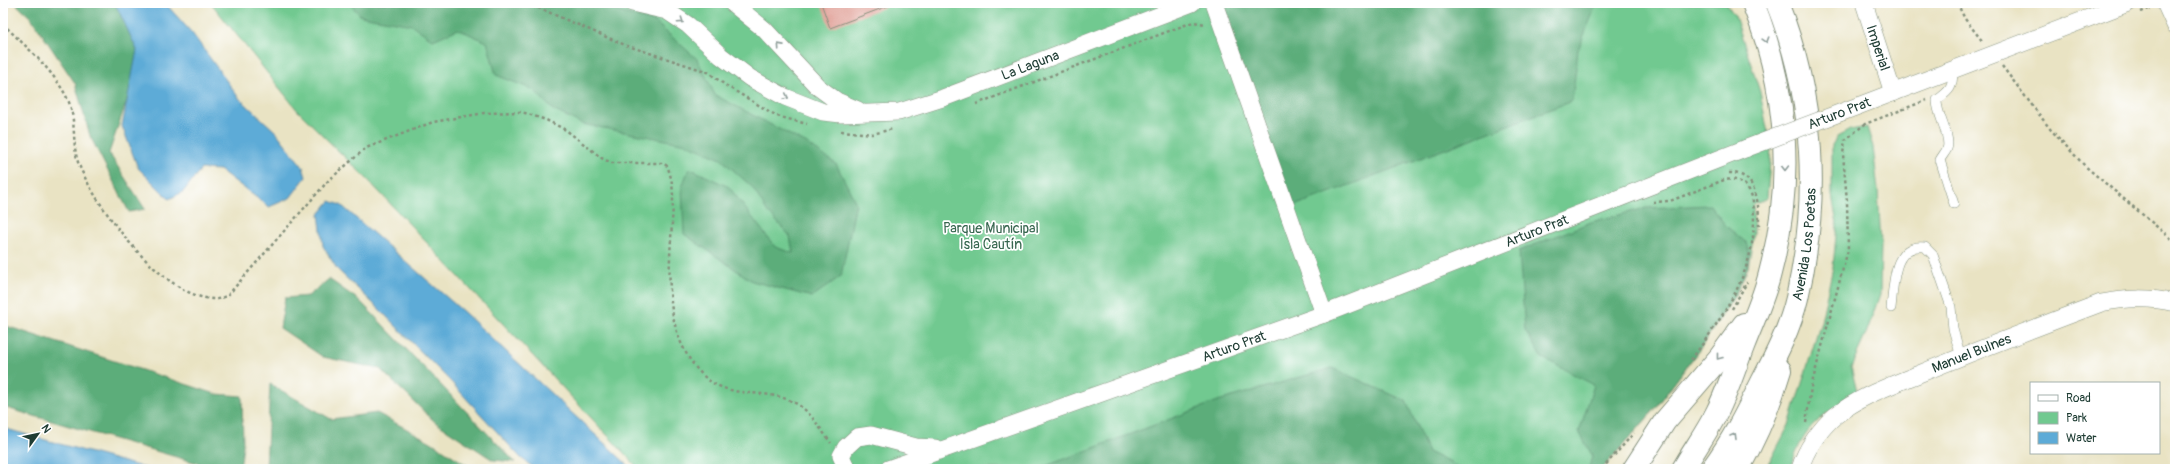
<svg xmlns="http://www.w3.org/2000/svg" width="2178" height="472" viewBox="0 0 2178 472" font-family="Pangolin,sans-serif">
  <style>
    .green { fill: #71c990; stroke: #488362 }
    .forest { fill: #5cad7a; stroke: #3e7557 }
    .water { fill: #5dabd7; stroke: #3e7486 }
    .building { fill: #de988e }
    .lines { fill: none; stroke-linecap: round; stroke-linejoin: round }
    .lane-casing { stroke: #84907c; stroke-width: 10 }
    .street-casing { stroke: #84907c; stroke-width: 18 }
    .primary-casing { stroke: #84907c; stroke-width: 24 }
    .path { stroke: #84907c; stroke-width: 2.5; stroke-dasharray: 3 3; stroke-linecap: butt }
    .lane { stroke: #fff; stroke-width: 9 }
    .street { stroke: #fff; stroke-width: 17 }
    .primary { stroke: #fff; stroke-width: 22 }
    .street-bridge-casing { stroke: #84907c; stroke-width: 18; stroke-linecap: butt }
    .street-bridge { stroke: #fff; stroke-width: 17 }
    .oneway { stroke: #8f9e9a }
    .labels { text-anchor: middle; stroke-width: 3.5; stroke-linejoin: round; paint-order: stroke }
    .street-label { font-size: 14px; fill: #1f3d34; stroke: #fff }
    .park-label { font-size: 14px; fill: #386750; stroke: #fff }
  </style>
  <rect width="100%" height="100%" fill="#fff"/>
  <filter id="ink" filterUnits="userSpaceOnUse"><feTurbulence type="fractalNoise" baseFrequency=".025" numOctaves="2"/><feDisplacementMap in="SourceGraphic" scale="8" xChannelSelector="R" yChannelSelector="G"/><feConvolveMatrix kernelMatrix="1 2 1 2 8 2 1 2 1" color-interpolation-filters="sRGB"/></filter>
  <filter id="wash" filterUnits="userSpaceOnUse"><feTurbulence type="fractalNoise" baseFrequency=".012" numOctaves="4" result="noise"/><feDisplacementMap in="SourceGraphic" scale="16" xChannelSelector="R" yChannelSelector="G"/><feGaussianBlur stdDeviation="0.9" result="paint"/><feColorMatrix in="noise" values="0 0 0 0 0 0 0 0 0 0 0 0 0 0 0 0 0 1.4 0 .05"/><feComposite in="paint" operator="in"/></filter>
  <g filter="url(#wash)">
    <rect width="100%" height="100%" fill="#e9e3c3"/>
    <path class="green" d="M211,3H1726L1735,16L1760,92L1771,149L1767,198L1753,204L1754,233L1748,267L1735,295L1699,350L1655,409L1602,469H639L368,180L298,111Z
      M1867,127L1873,147L1878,190L1881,244L1880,294L1866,334L1851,367L1857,392C1822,416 1803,426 1790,469H1766L1789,425L1821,322L1833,267L1837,225L1832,195V145L1837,137L1850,130Z"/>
    <path class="forest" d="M15,3H115L116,5L137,50L130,91L109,153L145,209L129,212L90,136L75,83L31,18Z
      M349,3H588L655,22L697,59L715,95L809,145L836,164L856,203L841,276L812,297L752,281L684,234L682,187L689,168L729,187L775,247L793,253L790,236L767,211L752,187L721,159L687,144L582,124L553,110L534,90L496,75L487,42L458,29L433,40L412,25L361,16Z
      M1230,3H1597L1578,50L1572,101L1286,209L1219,11Z
      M1710,205L1726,226L1748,244V267L1735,295L1699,350L1655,409L1602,469H1589L1592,455L1579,432L1594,385L1541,357L1525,330L1519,251L1591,222L1646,208Z
      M329,279L360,301L515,462L493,460L435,422L380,369L323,357L280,328L285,298L308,296Z
      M3,325L216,394L242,396L243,446L240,469H218L3,407Z
      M1332,368L1406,401L1428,452L1463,469H1038L1218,401Z
      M270,384L331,419L377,413L431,442L473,469H266Z"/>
    <path class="water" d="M115,3H165L192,33L239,98L276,132L303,167L306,177L290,198L269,207L220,170L201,169L183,192L169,199L138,168L122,126L137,50Z
      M330,201L341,205L466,314L632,469H535L520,457L452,383L378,308L337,269L323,246L319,214Z
      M3,428L149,469H3Z"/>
    <g id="blocks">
      <path class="building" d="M821,3H892L893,4L830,28Z"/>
    </g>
  </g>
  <g filter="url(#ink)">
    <use href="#blocks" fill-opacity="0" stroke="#84907c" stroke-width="1"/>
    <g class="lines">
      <g class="lane-casing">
        <path id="lane" d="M1953,70C1953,87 1951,90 1937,100C1936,114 1952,137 1947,149C1945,153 1942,156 1940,160L1954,204
          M1891,308C1894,285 1892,243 1925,247L1933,255L1951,307L1953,329L1961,357"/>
      </g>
      <g class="street-casing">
        <g id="street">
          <path id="s1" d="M632,3L667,11L688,25L721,56L750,78L785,97L823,112L841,114L899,112L943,98L1192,3"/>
          <path d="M732,3L764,29L818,87L837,101L858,110"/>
          <path d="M1214,3L1324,314"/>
          <path id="s2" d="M1864,3L1893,93"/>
          <path d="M2165,3L2175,25"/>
          <path d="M1858,106L2128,3"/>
          <path d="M847,469L841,456L846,447L857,437L871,435L916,447L935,448"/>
          <path id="s3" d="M888,469L1324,314L1747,148"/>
          <path id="s4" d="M1800,469C1805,450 1820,429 1835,416C1860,396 1890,386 1919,374C1979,349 2040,326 2101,303C2127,298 2149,297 2175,303"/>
        </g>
      </g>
      <g class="primary-casing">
        <g id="primary">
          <path d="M1634,469L1665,421L1720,357L1744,324"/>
          <path d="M1683,469C1694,450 1707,432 1717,412C1728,390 1735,367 1744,344C1753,321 1764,298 1770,273C1794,182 1788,90 1753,3"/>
          <path id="s5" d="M1712,469C1732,442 1747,412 1762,382C1776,355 1790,328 1797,298C1820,199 1815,98 1777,3"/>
          <path d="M1738,469C1756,437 1770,405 1780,370"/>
        </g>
      </g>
      <path class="path" d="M527,3L625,45L708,72L725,85L777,116L807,124
        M1957,3L1965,19L1983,42
        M2141,12L2151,8
        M3,24C26,47 54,70 68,100C77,120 71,144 79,165C97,208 163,298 214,299C218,300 224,297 228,295L328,181L366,148L433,122L484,113L522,112L546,120L566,130L603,159L612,163H663L667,166C675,184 673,203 672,223C669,272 663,328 697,369C727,405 763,384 797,404C812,413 820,429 831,443
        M2002,66L2051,130L2085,166L2175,242
        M976,104L1193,22L1206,24
        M841,131L872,134L893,129
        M1729,173C1759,172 1759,208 1759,229
        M1653,202L1670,201L1724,180C1740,177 1751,186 1753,202C1760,267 1727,310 1691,360
        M1732,309L1747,282
        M1806,423L1811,387L1848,250L1847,201L1843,154L1845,140L1865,124L1927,100
        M1602,469L1634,433"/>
      <use href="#lane" class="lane"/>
      <use href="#street" class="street"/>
      <use href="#primary" class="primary"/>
      <g class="street-bridge-casing">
        <path id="street-bridge" d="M1747,148L1858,106"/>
      </g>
      <use href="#street-bridge" class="street-bridge"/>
    </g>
    <defs><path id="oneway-chevron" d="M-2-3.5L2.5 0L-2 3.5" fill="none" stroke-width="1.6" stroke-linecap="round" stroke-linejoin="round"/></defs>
    <g class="oneway">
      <use href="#oneway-chevron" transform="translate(681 21) rotate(34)"/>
      <use href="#oneway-chevron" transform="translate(1766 40) rotate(73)"/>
      <use href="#oneway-chevron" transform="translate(780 46) rotate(-132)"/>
      <use href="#oneway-chevron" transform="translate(786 97) rotate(25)"/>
      <use href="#oneway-chevron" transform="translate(1785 168) rotate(90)"/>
      <use href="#oneway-chevron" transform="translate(1719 357) rotate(128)"/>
      <use href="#oneway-chevron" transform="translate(1734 436) rotate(-59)"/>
    </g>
  </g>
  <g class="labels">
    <g class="street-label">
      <text dy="5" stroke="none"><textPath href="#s2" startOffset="47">Imperial</textPath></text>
      <text dy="5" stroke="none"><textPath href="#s1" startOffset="439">La Laguna</textPath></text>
      <text transform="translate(1839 113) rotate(-21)" y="5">Arturo Prat</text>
      <text dy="5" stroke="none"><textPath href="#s3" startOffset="691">Arturo Prat</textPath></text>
      <text dy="5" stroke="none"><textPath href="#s5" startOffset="246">Avenida Los Poetas</textPath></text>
      <text dy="5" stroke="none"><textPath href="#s3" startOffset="367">Arturo Prat</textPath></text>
      <text dy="5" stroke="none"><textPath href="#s4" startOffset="215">Manuel Bulnes</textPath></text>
    </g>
    <g class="park-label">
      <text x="991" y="233">Parque Municipal<tspan x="991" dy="16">Isla Cautín</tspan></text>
    </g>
  </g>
  <rect width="2178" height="472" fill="none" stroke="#fff" stroke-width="16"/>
  <rect x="2030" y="382" width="130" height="72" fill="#ffffff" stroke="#a5b1ae"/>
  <rect x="2038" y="395" width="20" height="6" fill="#ffffff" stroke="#a5b1ae"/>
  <text x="2066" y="402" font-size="12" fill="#1f3d34">Road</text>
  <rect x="2038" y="412" width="20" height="12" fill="#71c990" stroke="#a5b1ae"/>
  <text x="2066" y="422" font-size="12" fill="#1f3d34">Park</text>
  <rect x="2038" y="432" width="20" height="12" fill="#5dabd7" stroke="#a5b1ae"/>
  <text x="2066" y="442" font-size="12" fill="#1f3d34">Water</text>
  <g transform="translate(38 434) rotate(57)" stroke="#ffffff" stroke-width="3" paint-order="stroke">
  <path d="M0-3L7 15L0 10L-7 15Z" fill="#1f3d34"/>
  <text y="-6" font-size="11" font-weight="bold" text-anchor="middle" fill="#1f3d34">N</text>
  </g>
</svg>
